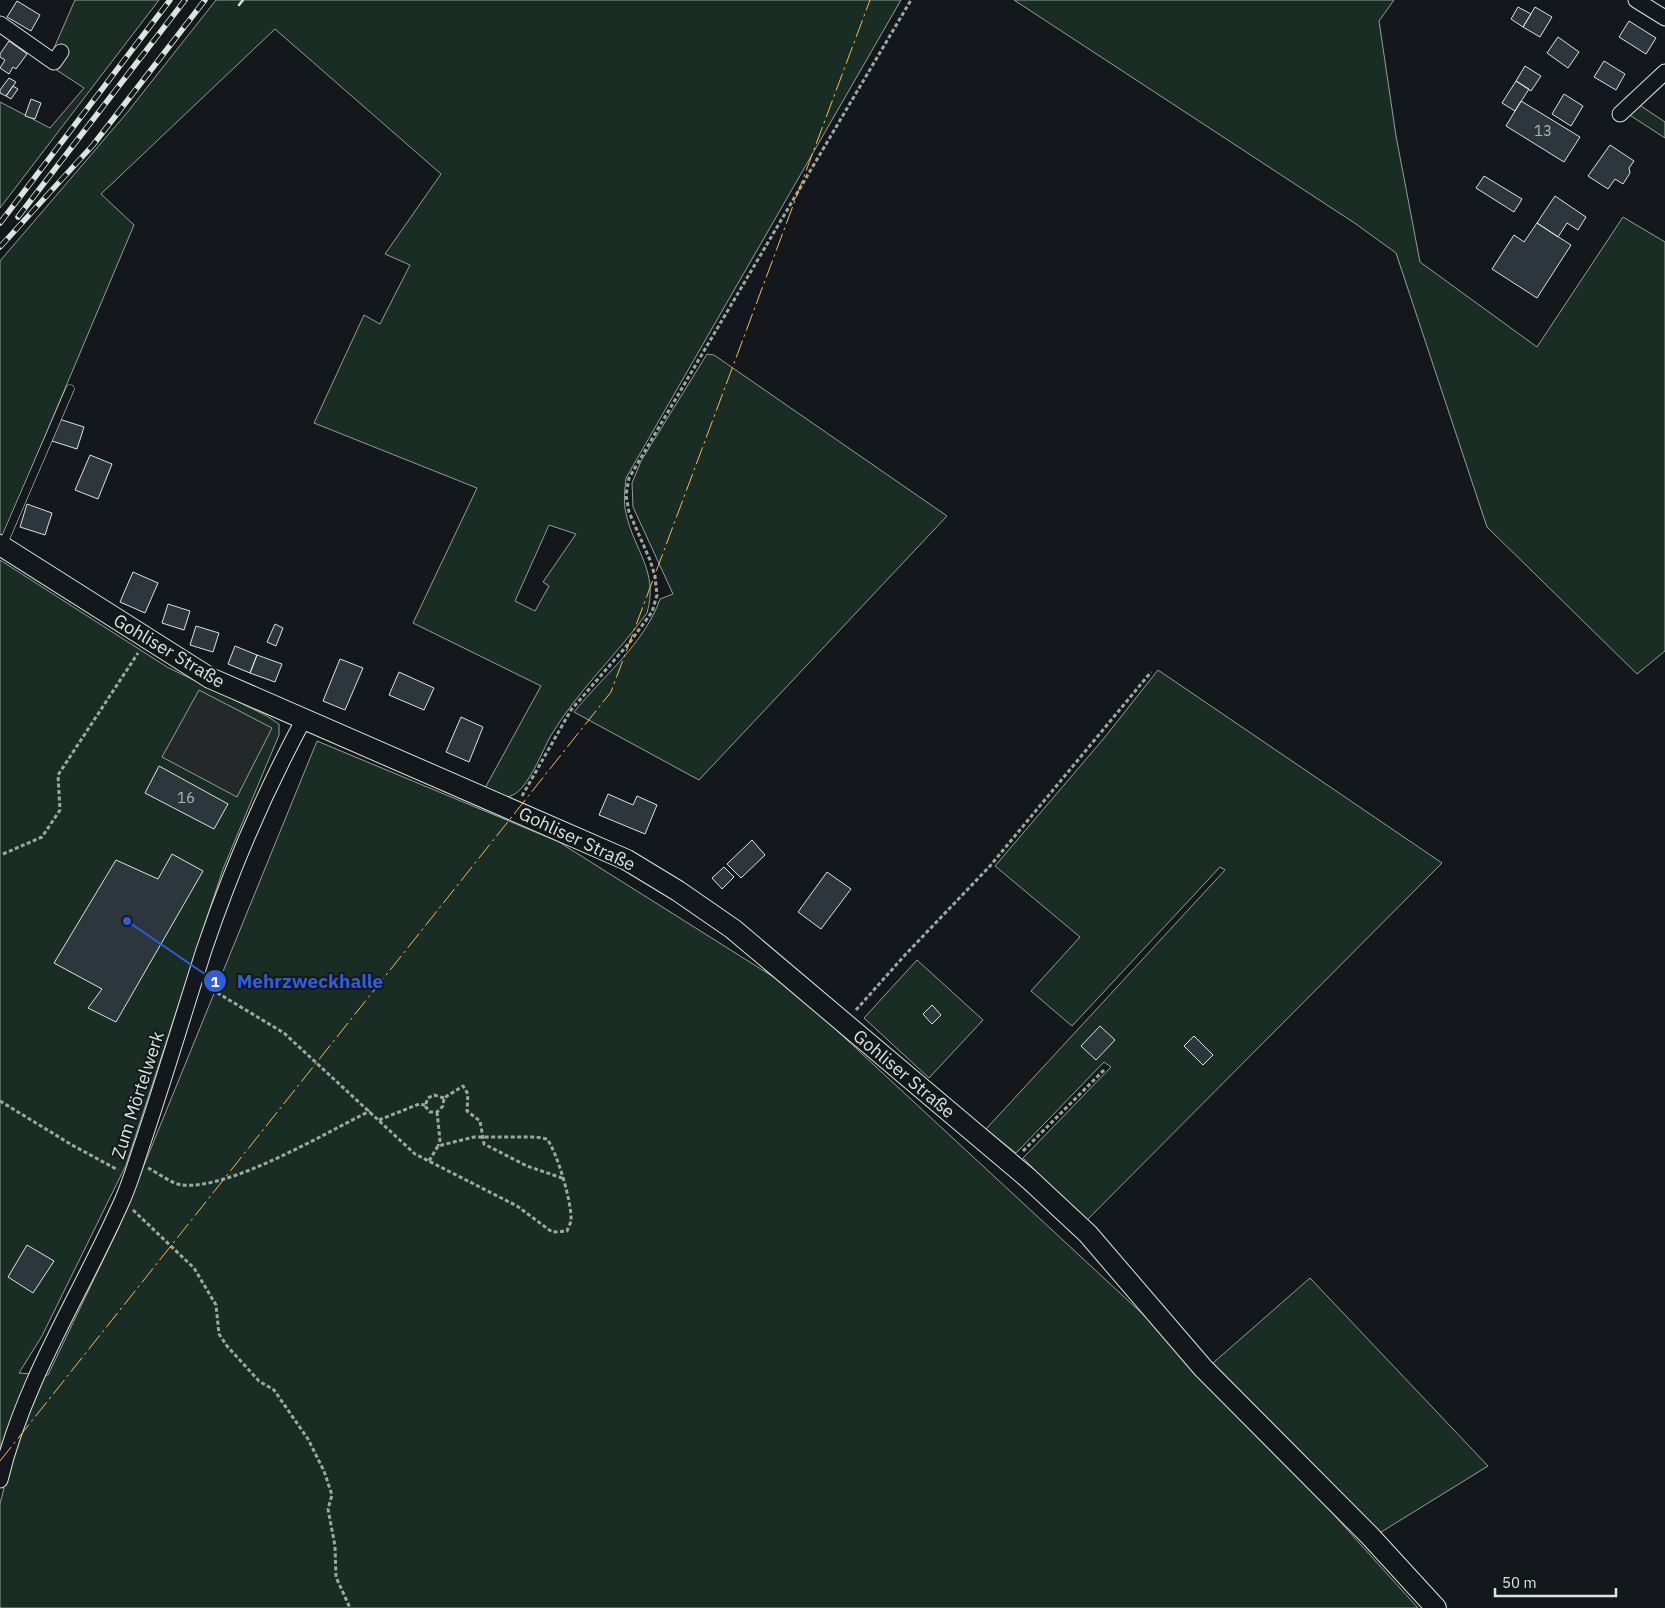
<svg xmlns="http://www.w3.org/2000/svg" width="1665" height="1608" viewBox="0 0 1665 1608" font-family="'IBM Plex Sans',sans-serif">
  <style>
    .green { fill: #1a2d24; stroke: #939e99; fill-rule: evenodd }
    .parking { fill: #24282b; stroke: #939e99 }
    .building { fill: #2c363c; stroke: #d8e6dc }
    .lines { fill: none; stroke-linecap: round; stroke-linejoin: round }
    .lane-casing { stroke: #d8e6dc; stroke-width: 9 }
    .street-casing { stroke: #d8e6dc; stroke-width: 17 }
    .secondary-casing { stroke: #d8e6dc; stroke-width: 22 }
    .path { stroke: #9da8a2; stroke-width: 3; stroke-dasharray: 4 2.5; stroke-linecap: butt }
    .lane { stroke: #14181c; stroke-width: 8 }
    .street { stroke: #14181c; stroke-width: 15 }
    .secondary { stroke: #14181c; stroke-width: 20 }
    .rail-casing { stroke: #d8e6dc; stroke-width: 5.5 }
    .rail { stroke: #14181c; stroke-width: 4; stroke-dasharray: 11; stroke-linecap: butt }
    .wall { stroke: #d8e6dc; stroke-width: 2.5 }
    .power { stroke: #ffb74d; stroke-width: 1; stroke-dasharray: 18 4 2.5 4; stroke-linecap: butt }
    .labels { text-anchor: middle; stroke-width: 4; stroke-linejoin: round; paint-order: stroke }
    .number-label { font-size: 15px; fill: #adbab4 }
    .street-label { font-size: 18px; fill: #d8e6dc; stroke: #14181c }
    .leader { fill: none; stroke: #305dd8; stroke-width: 2 }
    .callout-dot { fill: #305dd8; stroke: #14181c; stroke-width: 2 }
    .mark-label { font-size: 15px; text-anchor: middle; font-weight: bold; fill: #fff }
    .callout-label { font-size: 19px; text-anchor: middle; font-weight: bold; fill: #305dd8; stroke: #14181c; stroke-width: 4; stroke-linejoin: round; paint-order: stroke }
  </style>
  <rect width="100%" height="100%" fill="#14181c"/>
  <path class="green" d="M75,0H159L0,208V102L50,128L84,88L55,69L51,55Z
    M216,0H901L626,478C625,489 623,502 626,513C634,551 659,571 647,613C616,656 577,691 550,737C542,752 528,788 513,795C504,800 493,792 485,788L541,686L413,623L477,488L314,423L364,315L380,324L410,265L385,254L441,174L275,29L101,194L134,225L2,538L0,537V261L126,114ZM549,525L576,534L543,582L549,586L535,611L515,601Z
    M1014,0H1394L1379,21L1396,136L1420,262L1537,347L1623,217L1665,242V651L1637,674L1487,527L1396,253L1356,224Z
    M1638,104L1665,122V138L1628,114Z
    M707,354L714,355L947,516L699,780L574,712C603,676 645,643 660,599L673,594L633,507L632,483L641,461Z
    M0,560L167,667L267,716L279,724V735L223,869L126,1165L42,1336L19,1373L48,1375L118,1229L317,741L559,842L791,988L1203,1370L1418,1608H0V1504L4,1488L0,1486Z
    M1158,670L1442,863L1086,1221L1023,1158L1111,1067L1104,1062L1016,1153L986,1129L1225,870L1220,867L1072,1026L1031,991L1080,937L995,866L1105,737Z
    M917,960L983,1020L929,1078L864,1018Z
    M1310,1278L1488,1466L1378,1534L1213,1363Z"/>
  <path class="parking" d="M199,690L272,728L237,797L162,757Z"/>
  <path class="building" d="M17,1L40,15L31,31L7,17Z
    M1518,7L1531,14L1523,27L1511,19Z
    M1535,7L1552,17L1540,37L1523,27Z
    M1629,21L1656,38L1646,54L1619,37Z
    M1558,37L1579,52L1568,68L1547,53Z
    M9,41L27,54L16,69L13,67L9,74L0,68L5,60L0,57V54Z
    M1604,61L1625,74L1616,90L1594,77Z
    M1525,66L1541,76L1531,91L1516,81Z
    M9,78L16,82L6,96L0,93V90Z
    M1516,81L1529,89L1515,111L1502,103Z
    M13,86L18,89L11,99L6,96Z
    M1564,94L1583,106L1571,126L1552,114Z
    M31,99L41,103L35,119L25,116Z
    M1521,101L1580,137L1564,162L1506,126Z
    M1610,145L1634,161L1629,168L1630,173L1623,184L1615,179L1608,189L1588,176Z
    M1484,176L1522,199L1514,212L1476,188Z
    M1555,196L1586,217L1578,230L1567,223L1558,237L1537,223Z
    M1537,223L1571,245L1537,298L1492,269L1514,235L1524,242Z
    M59,419L84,427L77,449L52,441Z
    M90,455L112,464L98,499L75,490Z
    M27,504L52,513L45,535L20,527Z
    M133,572L158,583L145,613L120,602Z
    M168,604L190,611L184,630L162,623Z
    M275,624L283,628L276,646L267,642Z
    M196,626L219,633L213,652L190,645Z
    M235,646L257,655L250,673L228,664Z
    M257,655L282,664L275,682L250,673Z
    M340,659L363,668L345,710L323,701Z
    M399,672L434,688L424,710L389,695Z
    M461,717L483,727L469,762L446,752Z
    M159,766L228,804L214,829L145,793Z
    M608,794L633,805L637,796L657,805L645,834L599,815Z
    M752,840L765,855L741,878L727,864Z
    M172,854L203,871L116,1022L88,1008L102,989L54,963L116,860L158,879Z
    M724,867L734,877L722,889L712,878Z
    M827,872L851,889L821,929L798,912Z
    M932,1005L941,1015L932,1024L923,1014Z
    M1100,1026L1115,1040L1096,1060L1081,1046Z
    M1194,1036L1213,1055L1203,1065L1184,1046Z
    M27,1245L54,1261L33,1293L8,1277Z"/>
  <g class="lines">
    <g class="lane-casing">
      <path id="lane" d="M3,544L70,389"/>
    </g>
    <g class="street-casing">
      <path id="street" d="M1636,0L1665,18
        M0,24L54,62L61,52
        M1620,114L1665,72
        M0,1480C24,1380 81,1294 122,1201C131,1181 137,1159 144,1139C165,1076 184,1013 204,950C231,870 264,793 304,719"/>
    </g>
    <g class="secondary-casing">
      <path id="secondary" d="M0,545L210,678L627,860L678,891L733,929L1029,1179L1088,1234L1203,1368L1370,1536L1436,1608"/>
    </g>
    <path class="path" d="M522,796L571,710L630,642L652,612L657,595L655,576L650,560L629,512L626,495L629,478L911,0
      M3,854L42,837L60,810L58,775L138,653
      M206,986L284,1033L415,1154L517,1206L552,1232L567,1231C568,1228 571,1223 571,1220C572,1203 557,1152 547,1139L536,1137H474L438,1146L429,1161
      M856,1010L904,956L990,866L1151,672
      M444,1098L434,1095L428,1098L425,1106L430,1112H437L443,1106L444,1098L463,1086L468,1094L467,1111L480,1121L484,1144L527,1166L562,1178
      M0,1101L72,1145L118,1170
      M437,1112L440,1140L438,1146
      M379,1120L419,1104L425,1105
      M1023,1151L1105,1069
      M148,1168C158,1173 172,1184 182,1185C230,1190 325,1133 370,1111
      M133,1210L194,1268L216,1305L219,1334L227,1346L259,1381L274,1390L308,1439L324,1471L332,1495L328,1509L335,1546L336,1577L350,1608"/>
    <use href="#lane" class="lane"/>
    <use href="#street" class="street"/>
    <use href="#secondary" class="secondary"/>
    <g class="rail-casing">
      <path id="rail" d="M18,217L185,0
        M0,223L170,0
        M0,247L93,145L205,0"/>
    </g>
    <use href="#rail" class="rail"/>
    <path class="wall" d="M239,5L243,0"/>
    <path class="power" d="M0,1461L611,692L870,0"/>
  </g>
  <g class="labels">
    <g class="number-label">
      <text x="1543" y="136">13</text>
      <text x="186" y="803">16</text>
    </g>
    <g class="street-label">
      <text transform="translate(169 651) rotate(31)" y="6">Gohliser Straße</text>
      <text transform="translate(577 839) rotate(25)" y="6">Gohliser Straße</text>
      <text transform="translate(904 1074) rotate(40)" y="6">Gohliser Straße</text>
      <text transform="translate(138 1095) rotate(-72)" y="6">Zum Mörtelwerk</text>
    </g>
  </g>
  <path class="leader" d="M127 921L215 981"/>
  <g class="callout-dot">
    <circle cx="127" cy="921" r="5"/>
    <circle cx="215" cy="981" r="12"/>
  </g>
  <g class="mark-label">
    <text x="215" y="987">1</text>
  </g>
  <g class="callout-label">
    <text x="310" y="988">Mehrzweckhalle</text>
  </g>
  <path d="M1495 1588v8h121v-8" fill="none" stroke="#d8e6dc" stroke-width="2.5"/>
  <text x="1502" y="1588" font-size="15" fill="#d8e6dc" stroke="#14181c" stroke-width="4" paint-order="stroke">50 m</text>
</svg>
